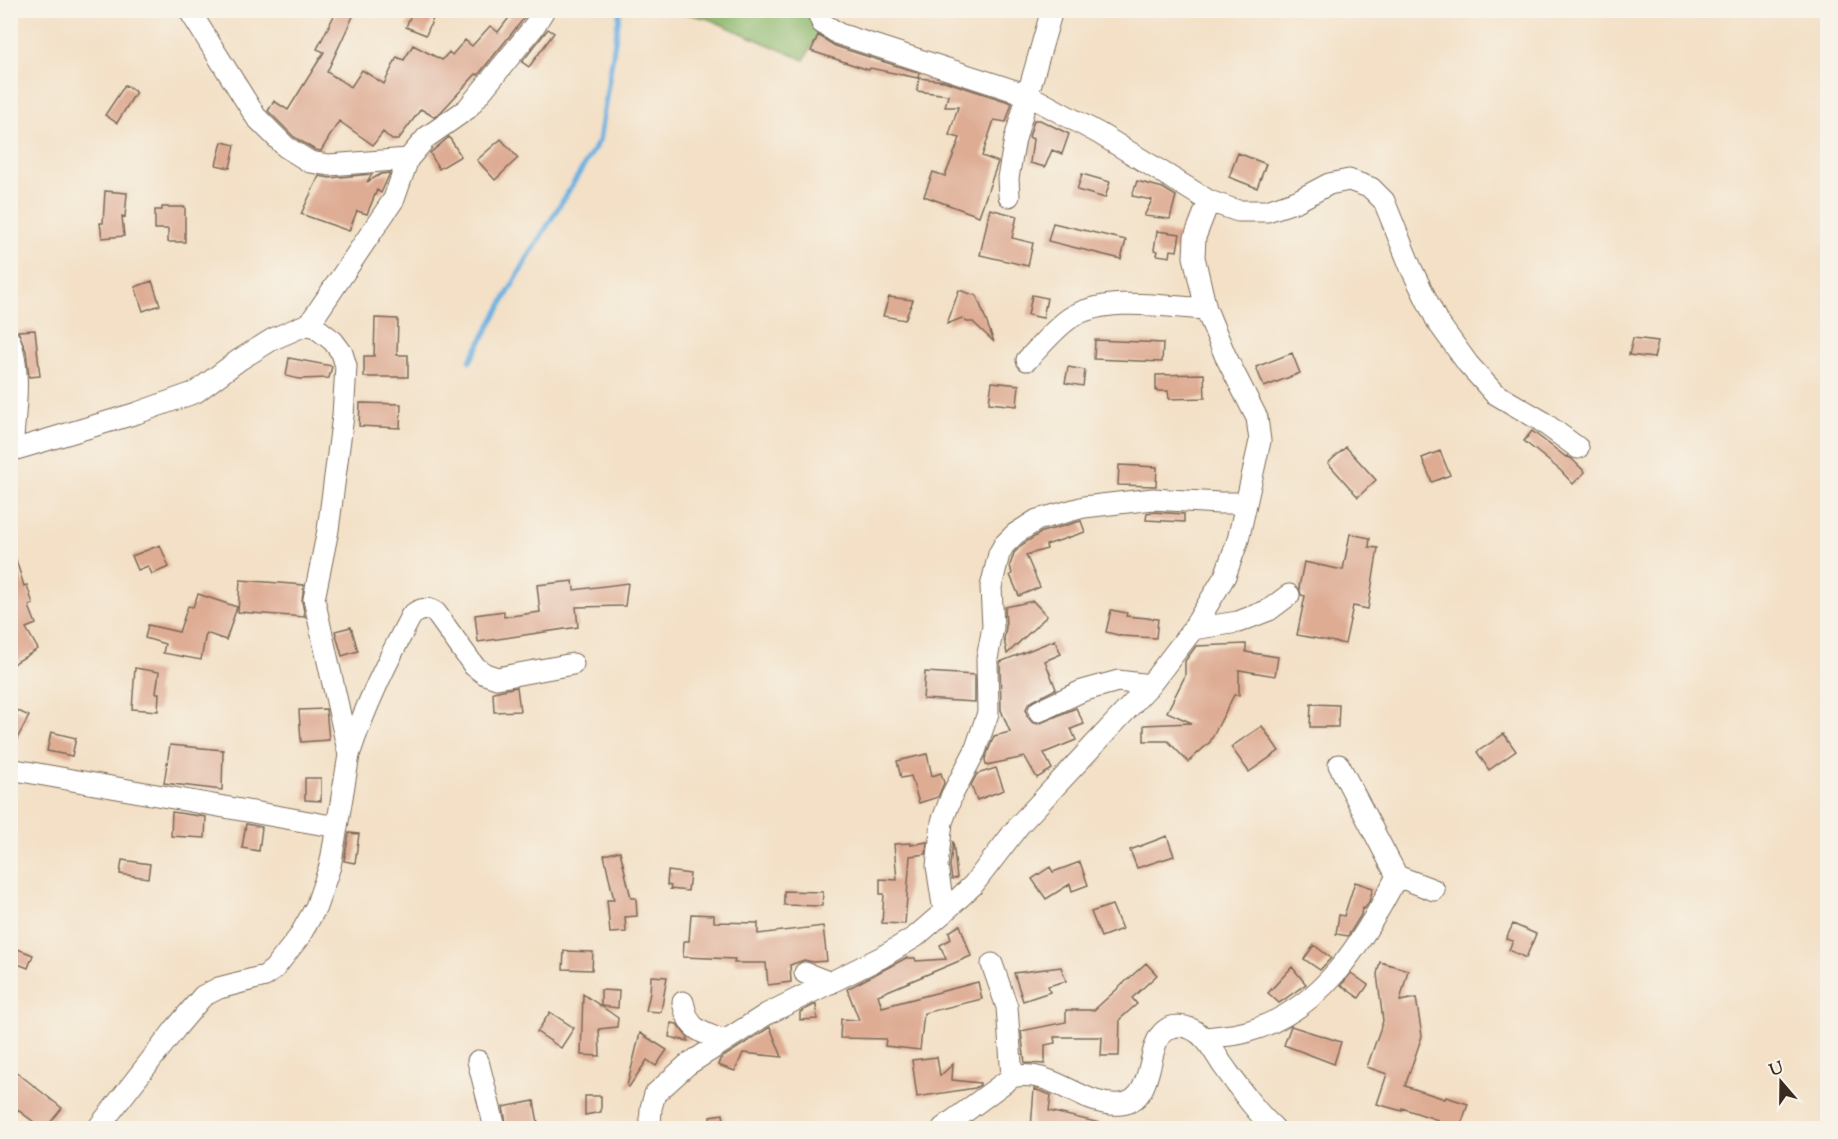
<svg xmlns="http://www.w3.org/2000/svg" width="1838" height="1139" viewBox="0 0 1838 1139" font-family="'Sorts Mill Goudy',serif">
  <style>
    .forest { fill: #8fb970; stroke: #657247; stroke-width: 1.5 }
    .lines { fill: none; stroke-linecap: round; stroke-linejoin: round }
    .stream { stroke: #6ab1e1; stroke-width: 5 }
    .building { fill: #deab93 }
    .minor-casing { stroke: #7b6a59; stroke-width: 23 }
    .minor { stroke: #fff; stroke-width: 21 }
  </style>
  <rect width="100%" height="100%" fill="#f7f3e8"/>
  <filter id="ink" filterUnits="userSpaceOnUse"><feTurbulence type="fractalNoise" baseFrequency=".0167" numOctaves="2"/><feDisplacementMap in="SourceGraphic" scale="12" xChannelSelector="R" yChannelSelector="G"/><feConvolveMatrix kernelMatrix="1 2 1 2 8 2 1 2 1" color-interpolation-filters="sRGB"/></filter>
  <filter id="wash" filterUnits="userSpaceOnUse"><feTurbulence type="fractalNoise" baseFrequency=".008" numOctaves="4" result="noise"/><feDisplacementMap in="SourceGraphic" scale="24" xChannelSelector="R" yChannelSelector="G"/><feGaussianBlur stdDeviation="1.35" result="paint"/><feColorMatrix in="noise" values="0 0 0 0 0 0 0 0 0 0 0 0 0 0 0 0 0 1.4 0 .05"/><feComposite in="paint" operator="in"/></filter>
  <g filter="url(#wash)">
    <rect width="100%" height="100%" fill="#f3e0c6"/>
    <path class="forest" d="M675,11H831L804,60L709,19Z"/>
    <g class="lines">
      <path class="stream" d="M470,361L527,259L599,141L620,10"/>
    </g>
    <g id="blocks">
      <path class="building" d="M337,10H356L327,72L351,87L362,70L384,84L397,57L404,60L413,45L442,60L449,52L452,55L465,40L472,46L490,26L498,32L515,10L525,17L478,75L476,74L441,112L434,117L421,109L398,140H392L383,132L373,145L339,121L321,151L315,150L294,137L268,111L274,101L288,110L324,52L317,49Z
        M413,10H427L435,14L426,35L406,27Z
        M548,29L554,33L529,67L522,62Z
        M818,35L835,46L919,73L918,78L870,68L869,70L811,51Z
        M919,78L944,81L1012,103L1006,122L994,120L982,156L998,162L979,216L924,196L933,172L945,176L960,138L949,135L958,107H945L948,95L917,91Z
        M125,85L136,92L117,123L105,115Z
        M1034,120H1040L1069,134L1062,154L1052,150L1045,167L1030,163L1033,139L1029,137Z
        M449,137L461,156L439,169L430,153Z
        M501,139L518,158L495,180L477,160Z
        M222,142L235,145L230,168L216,165Z
        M1238,153L1266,164L1257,188L1229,177Z
        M390,173L381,193L377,190L367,214L357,211L349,231L301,214L319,176L330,178L372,174L367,182L381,174Z
        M1082,174L1110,182L1105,198L1077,190Z
        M1137,181L1163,188L1176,196L1170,219L1144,216L1152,200L1132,196Z
        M105,191L127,193L125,217L122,216L124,236L102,238L100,223H103Z
        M162,207H185V242H168V229H155V210H162Z
        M990,209L1017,216L1012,238L1033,243L1028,266L980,255Z
        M1053,223L1126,240L1121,259L1048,241Z
        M1157,231L1180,234L1177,251L1171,250L1170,257L1157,255L1158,251L1154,250Z
        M152,281L160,305L143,311L135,287Z
        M959,290L977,296L994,342L973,322H967L962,318L947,324Z
        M1032,295L1047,298L1043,318L1028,315Z
        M889,297L913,300L905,320L883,316Z
        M375,318L398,319L397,355H408V377H364V356H374Z
        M35,330L40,376L29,377L26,351L18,331Z
        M1633,338L1658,341L1654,358L1629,355Z
        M1095,340L1163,343L1162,362L1094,359Z
        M1292,353L1300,373L1264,387L1256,367Z
        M289,358L332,366L329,378L299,379L286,376Z
        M1068,367L1085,370L1083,386L1065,383Z
        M1204,374L1205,398L1169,399L1168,391H1156V375Z
        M992,382L1019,385L1017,406L989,403Z
        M360,403L401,404L400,428L359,426Z
        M1532,431L1566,457L1567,456L1572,459L1585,472L1573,484L1560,470L1524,441Z
        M1346,447L1376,480L1358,497L1328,463Z
        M1440,451L1450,475L1432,482L1422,458Z
        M1119,465L1157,467L1156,486L1118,485Z
        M1153,512L1184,514V522L1146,520L1147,513Z
        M1081,521L1085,532L1046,545L1047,549L1026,555L1040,587L1019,596L1010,575L1012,574L1010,565L1014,553L1023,544L1042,532Z
        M1350,534L1370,538L1369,547L1378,548L1368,609L1353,606L1345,644L1297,635L1305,596L1301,595L1299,587L1304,562L1343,570Z
        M160,545L169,567L152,574L148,566L138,570L132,556Z
        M14,553L24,586L27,585L33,604L29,606L36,624L26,628L38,649L10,666V554Z
        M240,580L304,585L302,601L305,617L238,612Z
        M573,581L574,590L628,583L625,606L576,607L578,627L478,642L475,615L504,611V617L540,612L537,585Z
        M198,594L237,607L226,640L206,633L201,660L163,653L165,644L145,638L148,625L179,632L188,606L193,607Z
        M1033,601L1047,616L1007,654L1004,639L1006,627L1005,607Z
        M1111,610L1127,613L1126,616L1158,619L1156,638L1122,636L1106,632Z
        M351,627L358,651L342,656L335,631Z
        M1055,640L1061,654L1045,661L1056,689L1029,703L1026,709L1027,716L1032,722L1038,724L1076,708L1084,724L1071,729L1076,740L1044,753L1052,769L1037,778L1025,757L986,765L985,759L994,736L1010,732L1001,710L1000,662Z
        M1246,644V652L1278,657L1275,676L1239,670V695H1234L1210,742L1188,762L1168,741H1144V725L1192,723L1167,712L1185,676V661L1196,646Z
        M135,668L159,672L156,693H159L158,711L132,709Z
        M925,672L975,675V702L923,699Z
        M517,687L520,711L494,712L493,692Z
        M1311,704L1339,705L1338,727H1310Z
        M10,707L29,716L10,752Z
        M326,709L329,740L301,742L299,710Z
        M1262,726L1279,751L1249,772L1231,747Z
        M51,732L76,738L72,756L47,751Z
        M1504,734L1516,751L1489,770L1477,752Z
        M170,745L223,750L222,790L164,783Z
        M927,754L932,776L941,773L944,783L938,797L919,803L911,776L901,778L897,761Z
        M996,768L1004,790L977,800L971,785L977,774Z
        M305,778H321V801L305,800Z
        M172,812L206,817L205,838L171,836Z
        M246,824L262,827L259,851L242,848Z
        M349,833L359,834L355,863L344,861Z
        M1167,836L1174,856L1137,868L1130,850Z
        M953,841L957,878L952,879L950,866Z
        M927,842L926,854L910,856L905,924L882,923L884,894H880V879L897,880L894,844L911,843V845Z
        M620,851L631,898H636L637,916L625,917L626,932L610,933L607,900H614L604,855Z
        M122,860L150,864L148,878L120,874Z
        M1080,862L1088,885L1072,891L1070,884L1046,899L1032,879L1050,867L1053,872Z
        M668,871L690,874L688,891L670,889L671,886L667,885Z
        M1355,882L1373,888L1369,902L1364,909L1362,908L1361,915L1348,936L1336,934L1339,915L1344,916Z
        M784,891L823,892L822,906L784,905Z
        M1112,905L1122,929L1101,937L1091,912Z
        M691,914L714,915V922L758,923V934L823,926L827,961L813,962L804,960L790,965L791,982L768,985L766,963H734L735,959L683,957L684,941H689Z
        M1513,924L1536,934L1526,958L1509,950L1513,941L1506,939Z
        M960,925L971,956L878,995L882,1007L978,982L982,999L924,1013L920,1050L885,1046L886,1039L840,1038L841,1019L859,1020L847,989L906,958H915L916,961L946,959L940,945L951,939L949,932Z
        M1314,945L1331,958L1320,970L1304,959Z
        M10,946L33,955L28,968L10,961Z
        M564,951L593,952L592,970L563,969Z
        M1380,962L1408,970L1400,1001L1416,998L1422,1036L1405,1086L1445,1099L1446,1097L1468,1104L1460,1128L1438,1123V1120L1402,1108V1111L1377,1104L1387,1074L1367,1067L1383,1021L1377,974Z
        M1146,963L1157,975L1132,998L1137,1004L1120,1019L1119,1056H1101L1102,1037H1054L1055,1043L1045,1045V1064L1025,1063L1021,1031L1066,1022V1010H1094Z
        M1061,967L1066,981L1048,986L1050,992L1023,1001L1014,973Z
        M1292,967L1306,984L1279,1003L1268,993Z
        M1351,973L1368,985L1359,998L1341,985Z
        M651,976L667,977L661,1012L646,1011L650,993Z
        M601,990L619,991L618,1008L601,1006L618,1018L617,1027L599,1029L600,1056L581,1055L583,994L601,1006Z
        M816,1004L817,1019L800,1020V1012Z
        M550,1012L574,1028L561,1048L537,1032Z
        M671,1023L677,1024L688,1038V1041L669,1037Z
        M1291,1026L1341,1042L1334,1064L1284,1045Z
        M770,1027L782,1057L743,1053L735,1071L718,1065L720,1059Z
        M640,1033L667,1050L656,1066L647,1060L629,1087L627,1086Z
        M937,1057L940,1076L953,1064L952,1080L980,1083V1085L975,1088L917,1097L912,1060Z
        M10,1067L62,1108L46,1128H42L10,1104Z
        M1034,1089L1051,1095L1049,1111L1100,1123L1099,1128H1031Z
        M585,1096H601V1112L585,1115Z
        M534,1101L538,1123L507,1128L503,1107Z
        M723,1114L725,1128H711L710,1116Z"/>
    </g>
  </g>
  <g filter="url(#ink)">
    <use href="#blocks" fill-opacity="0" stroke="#7b6a59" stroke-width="1.5"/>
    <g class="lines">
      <g class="minor-casing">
        <path id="minor" d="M189,10L256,117L286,147L310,162L329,165L408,159
          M817,10L822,23L839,34L1028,95L1100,134L1209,201L1238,211H1267L1297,201L1329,184L1349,180L1371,188L1384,201L1411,268L1437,321L1468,364L1494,393L1540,420L1578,448
          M1009,196L1008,178L1015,139L1052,10
          M10,341C22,376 14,415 12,451
          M1027,360C1041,346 1054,329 1070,318C1105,295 1167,307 1206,309
          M10,451L137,413L196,392L239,360L273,339L310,323L394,199L408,159L427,137L467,109L533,28L544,10
          M1193,629L1238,622L1269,610L1289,595
          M1039,711L1082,691L1118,681L1150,685
          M349,755C365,706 387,662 411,616C418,610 427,606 436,613L474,666L485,674L497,678L573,664
          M10,769L337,827L349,755L314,599L328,530L343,416L346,366L342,353L333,341L310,323
          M1397,876L1434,890
          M944,912L937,866L942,822L952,795L975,751L988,713L987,659L993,627L991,587L999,554L1004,545L1015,534L1037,520L1084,507L1153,499L1219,503H1245
          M992,964L1007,1007L1012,1077
          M805,973L831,983
          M683,1002C689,1031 699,1031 724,1041
          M1205,1038C1218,1036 1233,1036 1246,1032C1322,1011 1363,942 1397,876L1339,765
          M478,1061L495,1128
          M98,1128L176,1028L203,996L219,988L265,976L274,969L299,937L316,907L330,866L337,827
          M650,1128L651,1108L655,1094L687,1065L767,1014L882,957L915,937L944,912L973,885L1020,824L1150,685L1193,629L1225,576L1238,540L1260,441L1257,418L1225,355L1206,309L1194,257L1195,237L1209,201
          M943,1128L1012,1077C1052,1067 1082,1108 1121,1104C1151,1101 1148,1057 1158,1039C1169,1020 1190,1024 1204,1038C1211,1045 1216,1055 1222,1064C1238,1086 1254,1110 1274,1128"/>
      </g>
      <use href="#minor" class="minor"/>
    </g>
  </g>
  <rect width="1838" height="1139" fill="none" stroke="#f7f3e8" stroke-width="36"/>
  <g transform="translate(1781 1082) rotate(340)" stroke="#f7f3e8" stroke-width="4.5" paint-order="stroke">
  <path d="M0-4.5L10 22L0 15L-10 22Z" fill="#3b2a1e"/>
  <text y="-9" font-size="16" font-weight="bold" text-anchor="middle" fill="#3b2a1e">U</text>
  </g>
</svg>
